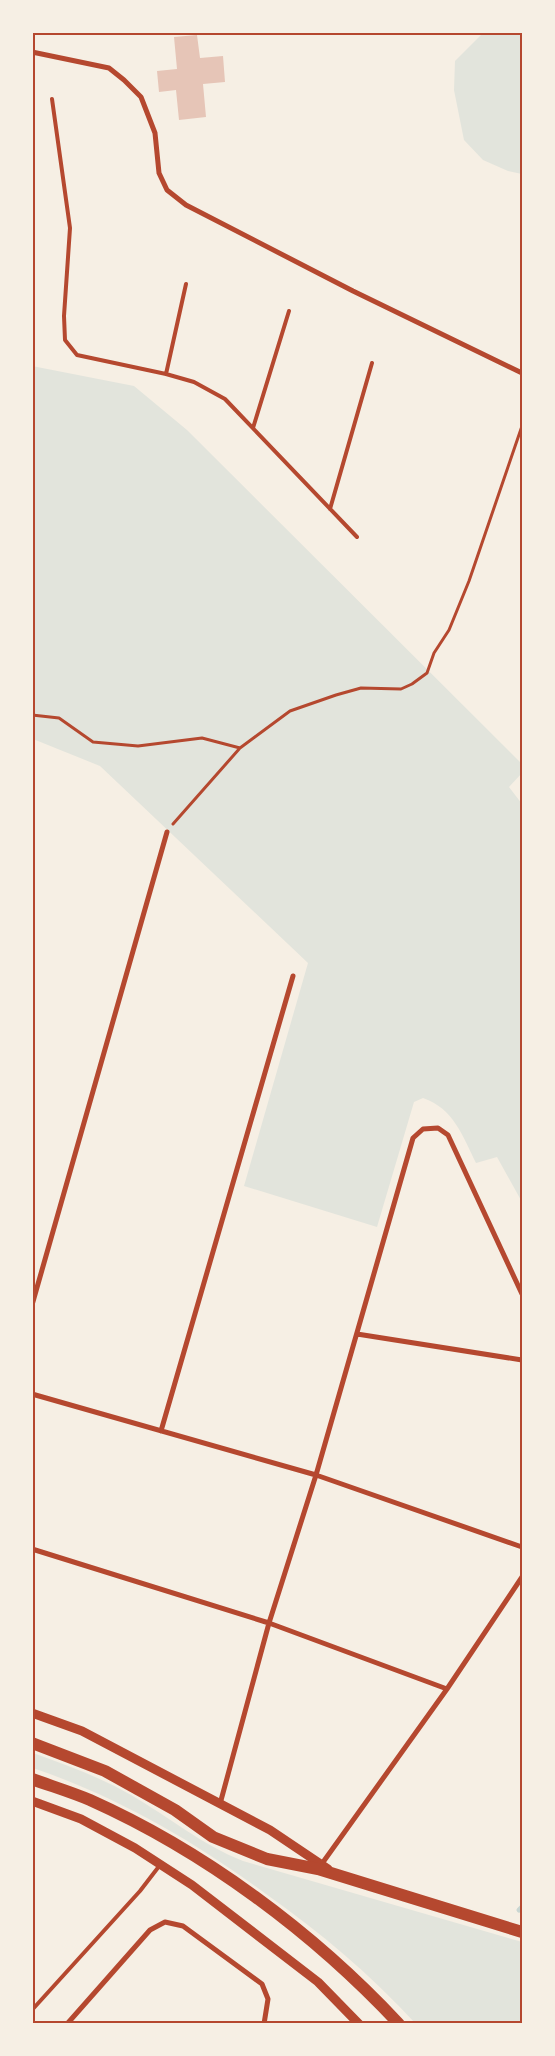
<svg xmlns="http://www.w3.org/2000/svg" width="555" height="2056" viewBox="0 0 555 2056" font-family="'Open Sans',sans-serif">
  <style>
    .green { fill: #e2e4dc }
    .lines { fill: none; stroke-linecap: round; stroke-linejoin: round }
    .stream { stroke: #c9d6d2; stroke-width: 5 }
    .building { fill: #e6c5b7 }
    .path { stroke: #b5482f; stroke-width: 3 }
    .service { stroke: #b5482f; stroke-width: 4 }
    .minor { stroke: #b5482f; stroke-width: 5 }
    .tertiary { stroke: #b5482f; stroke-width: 9 }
    .primary { stroke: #b5482f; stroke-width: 12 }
    .neatline { fill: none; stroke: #b5482f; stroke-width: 2 }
  </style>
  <rect width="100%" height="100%" fill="#f6efe4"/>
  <path class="green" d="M483,33H522V174L508,171L483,160L464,140L454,90L455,61Z
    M32,366L134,386L187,430L522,764V773L509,787L522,804V1202L497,1157L476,1163C462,1135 454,1109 423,1098L414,1102L377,1227L244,1186L308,963L100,766L33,739Z
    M33,1753C66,1765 100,1777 131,1795C169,1817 202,1845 243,1861L522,1942V2023H415C371,1975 320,1932 266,1894C194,1841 118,1797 33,1768Z"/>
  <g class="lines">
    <path class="stream" d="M519,1910L522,1907"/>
  </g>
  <path class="building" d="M197,35L200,58L223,56L225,82L203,84L206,117L179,120L176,90L159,92L157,71L177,69L174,37Z"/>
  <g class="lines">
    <path class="path" d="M32,715L59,718L93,742L138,746L202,738L240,748
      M173,824L240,748L290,711L336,695L361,688L401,689L412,684L427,673L434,653L449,630L469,581L522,426"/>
    <path class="service" d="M52,99L70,228L64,316L65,340L77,355L166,374L194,382L225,399L357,537
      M166,374L186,284
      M253,428L289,311
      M330,509L372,363
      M32,2010L140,1891L160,1865"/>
    <path class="minor" d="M32,52L109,68L124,80L141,97L155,133L159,173L167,190L186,205L353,291L522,373
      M32,1305L167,832
      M357,1334L522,1360
      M32,1394L316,1475L522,1547
      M161,1431L293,976
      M32,1549L269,1623L447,1689
      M220,1804L269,1623L316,1475L413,1138L423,1129L438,1128L448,1135L522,1294
      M321,1865L447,1689L522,1577
      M67,2024L150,1930L165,1922L183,1926L262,1984L268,1999L264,2024"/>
    <path class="tertiary" d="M32,1713L82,1731L270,1830L328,1869
      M32,1801L81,1819L135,1848L192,1885L318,1982L359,2024"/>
    <path class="primary" d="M32,1743L105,1771L175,1810L213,1837L267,1859L318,1869L522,1932
      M32,1779C51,1786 71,1792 90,1800C204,1851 313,1932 399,2024"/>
  </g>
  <rect width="555" height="2056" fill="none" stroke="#f6efe4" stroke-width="68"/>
  <rect x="34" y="34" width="487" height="1988" class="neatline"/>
</svg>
